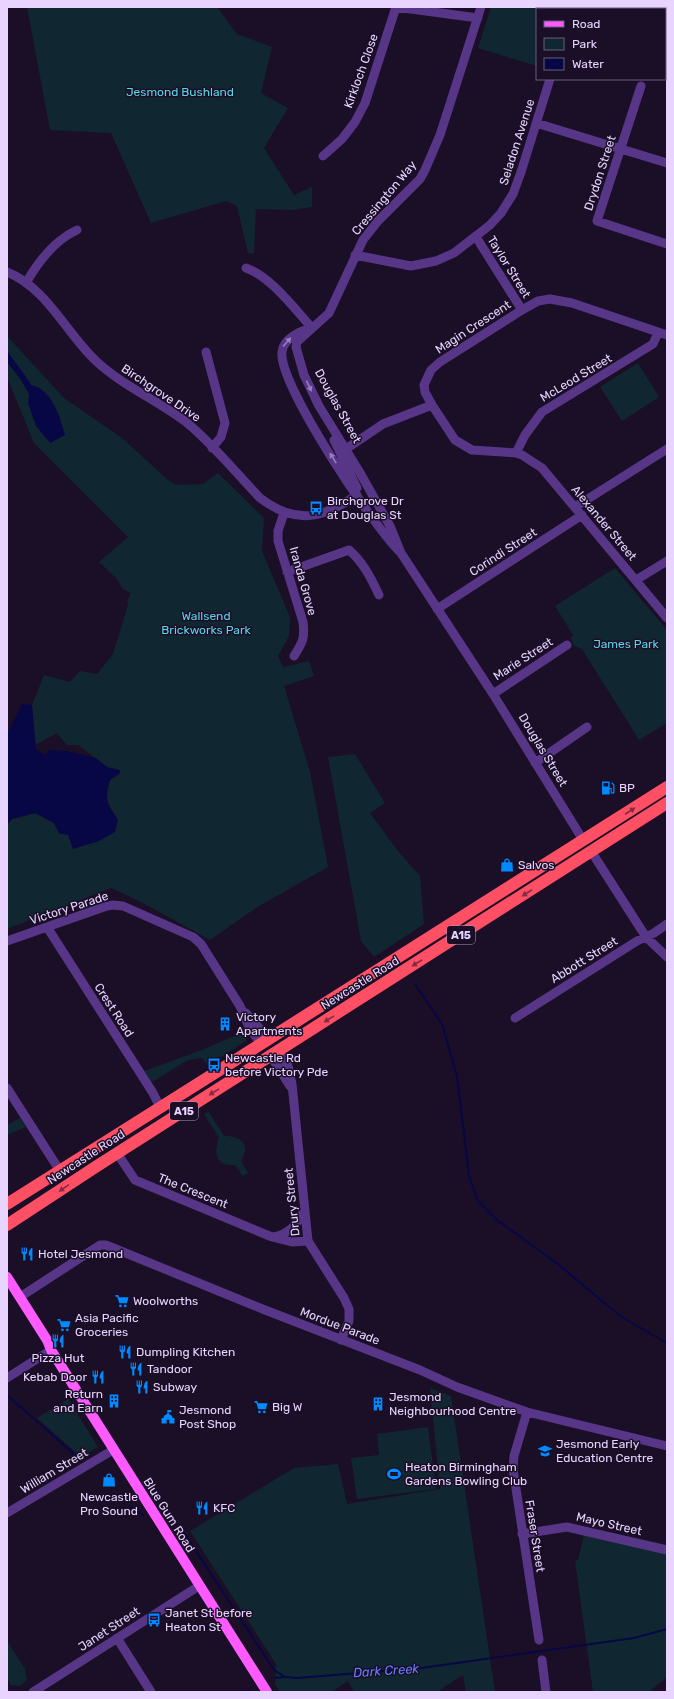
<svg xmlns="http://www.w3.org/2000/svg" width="674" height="1699" viewBox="0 0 674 1699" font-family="Rubik,sans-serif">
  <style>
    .green { fill: #102731 }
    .water { fill: #070746 }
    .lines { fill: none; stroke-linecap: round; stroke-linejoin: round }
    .stream { stroke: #070746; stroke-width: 2 }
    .minor { stroke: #573688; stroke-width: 9 }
    .major { stroke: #fd5bff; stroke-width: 10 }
    .highway { stroke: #ff4f64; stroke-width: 12 }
    .oneway { fill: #987dbe }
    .oneway2 { fill: #822b42 }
    .labels { text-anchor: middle; stroke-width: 3; stroke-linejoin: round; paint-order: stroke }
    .shield { fill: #1b0e27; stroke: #aa99be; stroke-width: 1 }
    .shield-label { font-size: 11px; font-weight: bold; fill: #e8d4ff }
    .street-label { font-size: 12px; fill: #e8d4ff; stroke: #1b0e27 }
    .park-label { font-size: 12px; fill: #58d7e6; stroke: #1b0e27 }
    .poi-label { font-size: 12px; fill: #e8d4ff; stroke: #1b0e27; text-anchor: start }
    .water-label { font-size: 13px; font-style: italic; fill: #627eff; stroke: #1b0e27 }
  </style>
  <rect width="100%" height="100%" fill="#1b0e27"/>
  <path class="green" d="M27,7H217L237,34L272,47L261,93L288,108L264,148L294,195L312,187V207L293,210L256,209L254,254L248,253L237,206L226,201L151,223L111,133L50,130Z
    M491,7H562L561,9H537V66L478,48Z
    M7,336L64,398L122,438L168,480L176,485L203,484L218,473L264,518L262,551L290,617L289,636L278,656L283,667L309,661L314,676L284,686L310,772L328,867L259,906L210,940L141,902L111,888L7,929V825L12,819L35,813L54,823L59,833L68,835L118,820C107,803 104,800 110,780L120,774L107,767L78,745H67L57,733L35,745L32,705L44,675L70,682L80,671L97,674L113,654L128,605L127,601L131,593L123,589L116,578L99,562L128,537L34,443L7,377Z
    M638,363L659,397L622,421L600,387Z
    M615,568L667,630V723L639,740L582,649L574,646L571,638L573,635L555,606Z
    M355,754L385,803L370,813L398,851L420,876L424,924L374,957L361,941L328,757Z
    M246,1031V1041L215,1061L211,1062L208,1066L202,1058L188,1060L152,1082L144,1071L199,1051Z
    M209,1112L224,1136C241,1135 251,1145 241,1161L248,1173L243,1176L235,1165C216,1166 213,1154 219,1138L204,1114Z
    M20,1118L26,1127L7,1135V1125Z
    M430,1388L451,1396L495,1692H466L463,1675L437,1692H354L348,1681L332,1692H280L275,1684L276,1664L190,1531L294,1468L338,1464L347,1504L440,1489Z
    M68,1399L98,1447L81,1457L37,1418Z
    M428,1427L436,1489L357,1499L351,1458L379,1455L377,1434Z
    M584,1535L667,1554V1677L649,1692H593L575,1561L578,1560Z
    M7,1641L25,1669L27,1680L20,1686L11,1685L7,1678Z"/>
  <path class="water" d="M7,350C14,362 24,372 31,385C52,389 60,417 65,435L50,443L36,426L28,403L29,394L21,380L7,362Z
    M22,704L32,705L36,749L45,755L50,750L67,751L96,758L107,767L120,770V773L110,780C104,800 107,803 118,820L115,832L99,841L73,849L68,835L59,833L54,823L35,813L12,819L7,825V734Z"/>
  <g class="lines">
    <path class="stream" d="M415,984L442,1024L457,1076L469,1176L478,1201L497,1220L558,1264L608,1306L625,1319L667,1343
      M7,1395L81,1460
      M130,1506L143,1515
      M181,1528L274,1670L285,1677L297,1678L421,1668L634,1638L667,1629
      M275,1678L284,1677
      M246,1692L249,1690"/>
    <path class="minor" d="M396,7L478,18
      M572,9L573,7
      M641,86L597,221L667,244
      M536,123L667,163
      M323,156L342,139L355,122L365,103L396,7
      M476,237L522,310
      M355,255L411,266L436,261L454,253L490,225L501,213L513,194L521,172L550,79
      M246,268C271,277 294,308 312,328
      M7,272C47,288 66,333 96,361C123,386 157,400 186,422C212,443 236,473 260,498C296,525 322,519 357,495
      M26,283C38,262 55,240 77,230
      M311,328C300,331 283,339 282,352C278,384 375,529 401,553L493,694L583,840
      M667,335L572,303L550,299L538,301L522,310L440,362L431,370L424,385L425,392L432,405L455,440L472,450L516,453L522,455L542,468L667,618
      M206,352L225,423L221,437L212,448
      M334,440L357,488
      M346,449L383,424L432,405
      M516,453L525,435L542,412L653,344L658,333
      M575,507L667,449
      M284,513L278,531V541L303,622C305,638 303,642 294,656
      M401,553L390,526L359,471L319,406L304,375L296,347L297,342L329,313L363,240L378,221L420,179L425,170L440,135L481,7
      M287,572L349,550C363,562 371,578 379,595
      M636,580L667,561
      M437,609L582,515
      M493,694L567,645
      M535,763L587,727
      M591,851L646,937L667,957
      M47,927L153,1093L160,1107
      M7,941L104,907L112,905L123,906L193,937L201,944L240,1006L249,1027L261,1044
      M246,1013L269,1039
      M515,1018L637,941L654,933L667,924
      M279,1051L288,1066L292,1084L308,1241L344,1298L349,1309V1321L341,1340
      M271,1056L290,1086
      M7,1088L60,1171
      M117,1153L135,1180L272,1237L292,1242L308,1241
      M273,1237C290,1234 298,1223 305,1209
      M20,1297L100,1245H106L265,1310L420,1370L457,1387L527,1412L667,1446
      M7,1378L51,1350
      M527,1412L514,1456L513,1469L539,1640
      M7,1513L113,1450
      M522,1534L567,1527L667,1550
      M117,1638L151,1692
      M542,1660L546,1692
      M33,1692L199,1586"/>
    <path class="major" d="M7,1277L47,1340L51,1350L267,1692"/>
    <path class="highway" d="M7,1204C227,1065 448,927 667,787
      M7,1225L97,1166L667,803"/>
  </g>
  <defs><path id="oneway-solid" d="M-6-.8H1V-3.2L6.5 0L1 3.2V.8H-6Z"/></defs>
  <g class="oneway">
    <use href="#oneway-solid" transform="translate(287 342) rotate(-48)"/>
    <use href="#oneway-solid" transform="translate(309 386) rotate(65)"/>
    <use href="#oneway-solid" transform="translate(333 458) rotate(-122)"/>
  </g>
  <g class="oneway2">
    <use href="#oneway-solid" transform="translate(630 811) rotate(-33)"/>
    <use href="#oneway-solid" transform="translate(527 893) rotate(147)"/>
    <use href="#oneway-solid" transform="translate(417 963) rotate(148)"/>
    <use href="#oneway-solid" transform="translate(329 1019) rotate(148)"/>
    <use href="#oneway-solid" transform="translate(214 1092) rotate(148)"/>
    <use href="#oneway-solid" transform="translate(64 1188) rotate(146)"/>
  </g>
  <defs>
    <g id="bus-bare" transform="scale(1.08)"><path d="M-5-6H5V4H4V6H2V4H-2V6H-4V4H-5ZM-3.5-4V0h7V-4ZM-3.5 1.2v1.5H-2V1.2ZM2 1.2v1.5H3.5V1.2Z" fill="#008aff" stroke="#1b0e27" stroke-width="2.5" paint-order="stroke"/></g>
    <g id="fuel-bare" transform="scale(1.08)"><path d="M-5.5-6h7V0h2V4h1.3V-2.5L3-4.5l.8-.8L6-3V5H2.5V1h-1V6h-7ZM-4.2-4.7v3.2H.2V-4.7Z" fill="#008aff" stroke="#1b0e27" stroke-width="2.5" paint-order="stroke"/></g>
    <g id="shop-bare" transform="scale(1.08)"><path d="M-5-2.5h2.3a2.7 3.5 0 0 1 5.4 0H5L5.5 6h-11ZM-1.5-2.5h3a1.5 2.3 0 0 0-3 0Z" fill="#008aff" stroke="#1b0e27" stroke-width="2.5" paint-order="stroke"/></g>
    <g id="building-bare" transform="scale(1.08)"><path d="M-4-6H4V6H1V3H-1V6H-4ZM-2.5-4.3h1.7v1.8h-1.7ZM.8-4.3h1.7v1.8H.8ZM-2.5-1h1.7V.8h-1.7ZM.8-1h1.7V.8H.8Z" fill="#008aff" stroke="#1b0e27" stroke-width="2.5" paint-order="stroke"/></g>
    <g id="restaurant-bare" transform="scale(1.08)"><path d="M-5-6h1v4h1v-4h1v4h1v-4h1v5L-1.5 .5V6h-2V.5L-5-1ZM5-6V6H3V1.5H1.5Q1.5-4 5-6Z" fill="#008aff" stroke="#1b0e27" stroke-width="2.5" paint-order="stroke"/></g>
    <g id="supermarket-bare" transform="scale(1.08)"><path d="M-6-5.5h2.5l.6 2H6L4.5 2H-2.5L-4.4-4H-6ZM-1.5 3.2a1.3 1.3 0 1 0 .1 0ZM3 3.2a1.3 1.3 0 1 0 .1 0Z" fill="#008aff" stroke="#1b0e27" stroke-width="2.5" paint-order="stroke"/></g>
    <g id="civic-bare" transform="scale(1.08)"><path d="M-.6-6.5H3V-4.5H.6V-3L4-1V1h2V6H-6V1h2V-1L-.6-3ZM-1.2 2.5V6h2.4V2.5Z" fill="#008aff" stroke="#1b0e27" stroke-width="2.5" paint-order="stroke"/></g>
    <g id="school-bare" transform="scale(1.08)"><path d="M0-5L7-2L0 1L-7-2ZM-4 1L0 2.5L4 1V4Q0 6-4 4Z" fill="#008aff" stroke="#1b0e27" stroke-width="2.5" paint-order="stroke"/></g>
    <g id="stadium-bare" transform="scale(1.08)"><path d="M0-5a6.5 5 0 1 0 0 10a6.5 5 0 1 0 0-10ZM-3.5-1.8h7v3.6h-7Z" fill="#008aff" stroke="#1b0e27" stroke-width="2.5" paint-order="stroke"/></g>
  </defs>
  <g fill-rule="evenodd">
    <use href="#bus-bare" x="316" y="508"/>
    <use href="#fuel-bare" x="608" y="788"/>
    <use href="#shop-bare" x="507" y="865"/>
    <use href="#building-bare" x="225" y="1024"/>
    <use href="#bus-bare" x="214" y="1065"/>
    <use href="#restaurant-bare" x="27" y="1254"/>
    <use href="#supermarket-bare" x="122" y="1301"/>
    <use href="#supermarket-bare" x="64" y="1325"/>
    <use href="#restaurant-bare" x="58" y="1341"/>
    <use href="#restaurant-bare" x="125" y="1352"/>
    <use href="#restaurant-bare" x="136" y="1369"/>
    <use href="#restaurant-bare" x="98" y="1377"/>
    <use href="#restaurant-bare" x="142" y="1387"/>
    <use href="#building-bare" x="114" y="1401"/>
    <use href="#building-bare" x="378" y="1404"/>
    <use href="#supermarket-bare" x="261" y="1407"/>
    <use href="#civic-bare" x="168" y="1417"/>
    <use href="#school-bare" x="545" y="1451"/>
    <use href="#stadium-bare" x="394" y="1474"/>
    <use href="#shop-bare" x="109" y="1480"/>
    <use href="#restaurant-bare" x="202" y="1508"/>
    <use href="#bus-bare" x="154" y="1620"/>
  </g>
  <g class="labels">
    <g class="shield">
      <rect x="447" y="926" width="28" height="18" rx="3"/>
      <rect x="170" y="1102" width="28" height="18" rx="3"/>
    </g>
    <g class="shield-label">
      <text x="461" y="939">A15</text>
      <text x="184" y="1115">A15</text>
    </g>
    <g class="street-label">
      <text transform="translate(361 71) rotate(-70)" y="4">Kirkloch Close</text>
      <text transform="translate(517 142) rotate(-72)" y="4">Seladon Avenue</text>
      <text transform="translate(600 173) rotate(-72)" y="4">Drydon Street</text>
      <text transform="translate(384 198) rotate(-50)" y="4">Cressington Way</text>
      <text transform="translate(509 267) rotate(58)" y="4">Taylor Street</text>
      <text transform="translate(473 327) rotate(-33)" y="4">Magin Crescent</text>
      <text transform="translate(576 378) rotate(-31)" y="4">McLeod Street</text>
      <text transform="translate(161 393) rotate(34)" y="4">Birchgrove Drive</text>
      <text transform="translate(338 406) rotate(61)" y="4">Douglas Street</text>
      <text transform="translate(604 523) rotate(50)" y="4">Alexander Street</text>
      <text transform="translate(503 552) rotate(-33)" y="4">Corindi Street</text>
      <text transform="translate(303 581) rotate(74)" y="4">Iranda Grove</text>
      <text transform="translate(523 659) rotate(-33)" y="4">Marie Street</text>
      <text transform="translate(543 750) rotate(59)" y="4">Douglas Street</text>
      <text transform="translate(69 908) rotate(-18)" y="4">Victory Parade</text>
      <text transform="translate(584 960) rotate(-32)" y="4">Abbott Street</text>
      <text transform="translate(360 983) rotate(-32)" y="4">Newcastle Road</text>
      <text transform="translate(114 1010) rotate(57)" y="4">Crest Road</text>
      <text transform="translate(86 1157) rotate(-33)" y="4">Newcastle Road</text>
      <text transform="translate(193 1191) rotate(22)" y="4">The Crescent</text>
      <text transform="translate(292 1202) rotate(-96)" y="4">Drury Street</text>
      <text transform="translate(340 1326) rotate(21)" y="4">Mordue Parade</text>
      <text transform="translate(54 1471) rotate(-31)" y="4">William Street</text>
      <text transform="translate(169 1515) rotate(58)" y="4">Blue Gum Road</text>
      <text transform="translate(609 1524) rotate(13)" y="4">Mayo Street</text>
      <text transform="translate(535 1536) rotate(81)" y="4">Fraser Street</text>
      <text transform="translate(109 1629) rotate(-33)" y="4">Janet Street</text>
    </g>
    <g class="park-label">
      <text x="180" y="96">Jesmond Bushland</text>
      <text x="206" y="620">Wallsend<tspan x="206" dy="14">Brickworks Park</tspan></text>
      <text x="626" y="648">James Park</text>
    </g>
    <g class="poi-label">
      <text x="327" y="505">Birchgrove Dr<tspan x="327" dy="14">at Douglas St</tspan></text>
      <text x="619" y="792">BP</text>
      <text x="518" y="869">Salvos</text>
      <text x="236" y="1021">Victory<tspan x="236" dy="14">Apartments</tspan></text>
      <text x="225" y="1062">Newcastle Rd<tspan x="225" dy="14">before Victory Pde</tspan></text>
      <text x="38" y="1258">Hotel Jesmond</text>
      <text x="133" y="1305">Woolworths</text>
      <text x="75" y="1322">Asia Pacific<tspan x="75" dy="14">Groceries</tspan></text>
      <text x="136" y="1356">Dumpling Kitchen</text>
      <text x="58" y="1362" text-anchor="middle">Pizza Hut</text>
      <text x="147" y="1373">Tandoor</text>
      <text x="87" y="1381" text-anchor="end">Kebab Door</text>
      <text x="153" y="1391">Subway</text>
      <text x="103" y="1398" text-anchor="end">Return<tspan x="103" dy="14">and Earn</tspan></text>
      <text x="389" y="1401">Jesmond<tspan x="389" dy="14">Neighbourhood Centre</tspan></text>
      <text x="272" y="1411">Big W</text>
      <text x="179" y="1414">Jesmond<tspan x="179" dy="14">Post Shop</tspan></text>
      <text x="556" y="1448">Jesmond Early<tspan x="556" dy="14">Education Centre</tspan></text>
      <text x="405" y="1471">Heaton Birmingham<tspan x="405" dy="14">Gardens Bowling Club</tspan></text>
      <text x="109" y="1501" text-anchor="middle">Newcastle<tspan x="109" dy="14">Pro Sound</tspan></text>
      <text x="213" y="1512">KFC</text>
      <text x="165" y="1617">Janet St before<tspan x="165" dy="14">Heaton St</tspan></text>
    </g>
    <g class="water-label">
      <text transform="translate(386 1670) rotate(-4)" y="5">Dark Creek</text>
    </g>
  </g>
  <rect width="674" height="1699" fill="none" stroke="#e8d4ff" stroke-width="16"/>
  <rect x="536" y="8" width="130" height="72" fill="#1b0e27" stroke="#6d5d7d"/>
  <rect x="544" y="21" width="20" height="6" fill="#fd5bff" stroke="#6d5d7d"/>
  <text x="572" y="28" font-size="12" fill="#e8d4ff">Road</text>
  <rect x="544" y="38" width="20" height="12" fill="#102731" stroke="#6d5d7d"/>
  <text x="572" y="48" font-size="12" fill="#e8d4ff">Park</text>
  <rect x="544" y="58" width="20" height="12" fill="#070746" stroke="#6d5d7d"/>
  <text x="572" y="68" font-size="12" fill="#e8d4ff">Water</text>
</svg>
